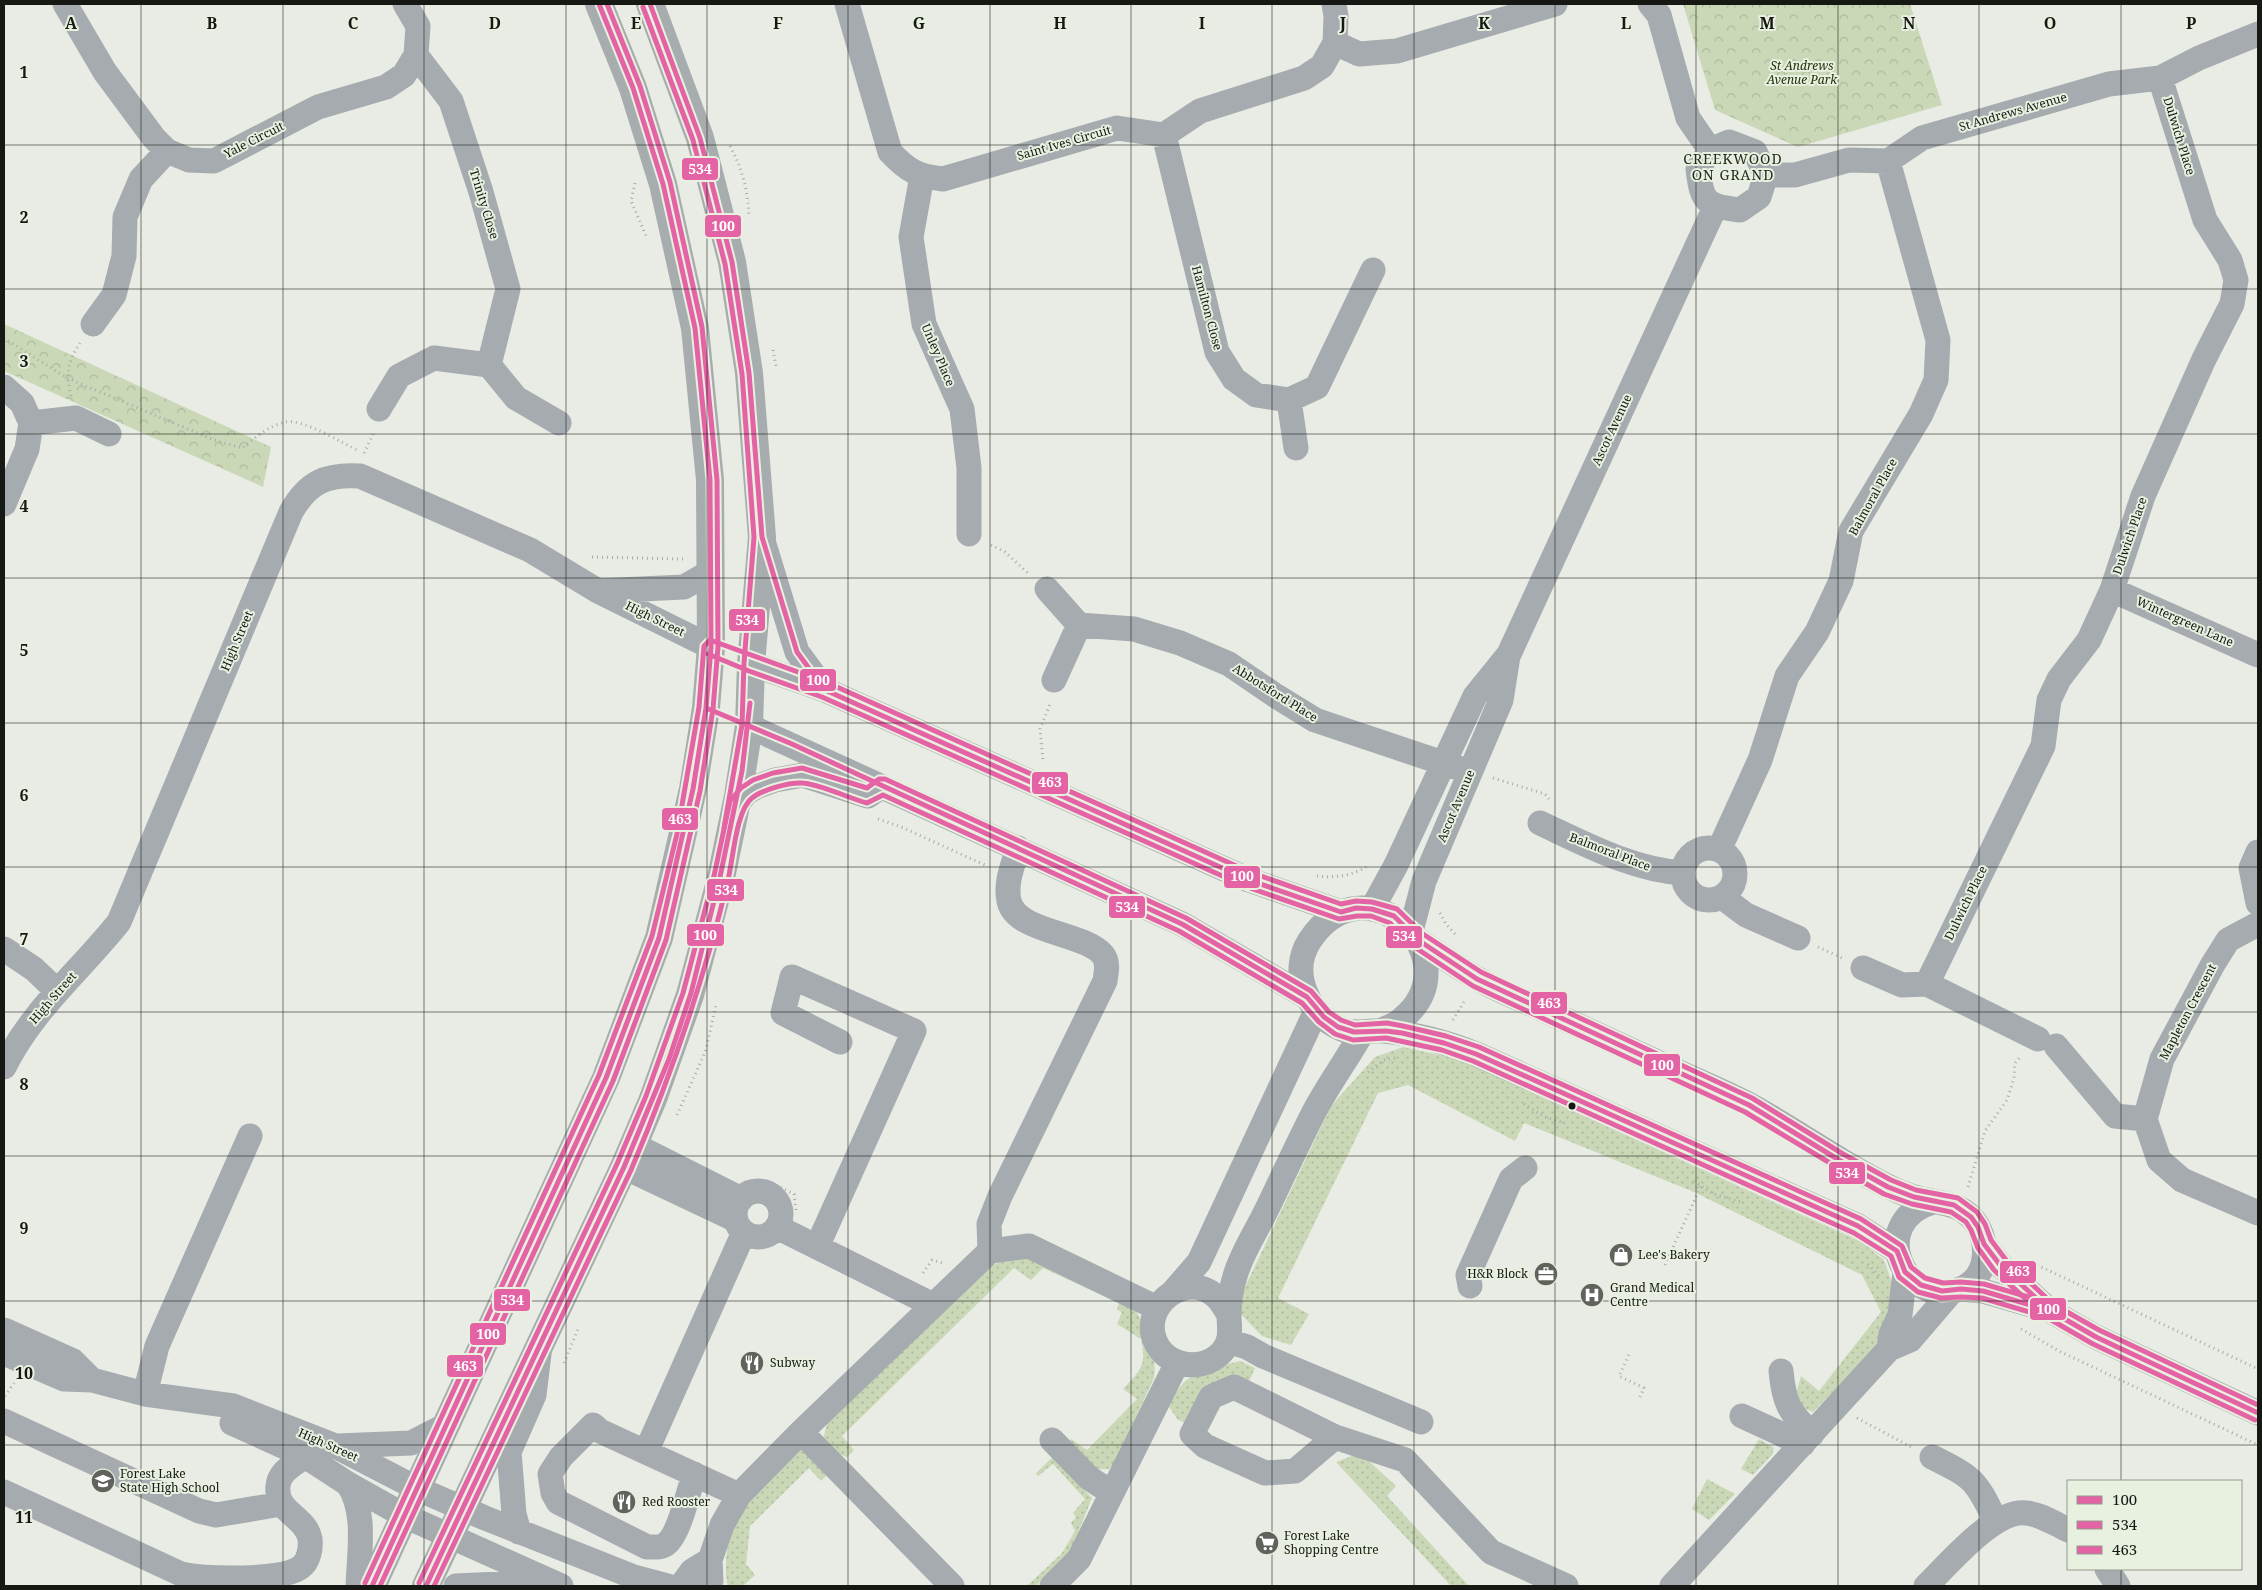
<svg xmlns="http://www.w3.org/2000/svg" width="2262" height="1590" viewBox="0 0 2262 1590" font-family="'Noto Serif',serif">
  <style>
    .park { fill: url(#park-crowns) }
    .garden { fill: url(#garden-dots) }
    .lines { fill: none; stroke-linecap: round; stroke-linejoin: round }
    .path { stroke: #a7abaa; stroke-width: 3; stroke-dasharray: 1 4; stroke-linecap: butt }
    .minor { stroke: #a5abaf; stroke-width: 25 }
    .major { stroke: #a7acae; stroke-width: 28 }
    .bus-1-casing { stroke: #e8f0e0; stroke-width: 9 }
    .bus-2-casing { stroke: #e8f0e0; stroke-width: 9 }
    .bus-3-casing { stroke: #e8f0e0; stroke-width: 9 }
    .bus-1 { stroke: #e463a4; stroke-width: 5 }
    .bus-2 { stroke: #e463a4; stroke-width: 5 }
    .bus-3 { stroke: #e463a4; stroke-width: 5 }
    .grid { fill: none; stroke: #161813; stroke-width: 1; stroke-opacity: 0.55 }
    .bus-dot { fill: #161813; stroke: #e8f0e0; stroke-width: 2 }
    .labels { text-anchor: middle; stroke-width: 4; stroke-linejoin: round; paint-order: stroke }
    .park-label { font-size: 12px; font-style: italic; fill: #212f06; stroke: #e8f0e0 }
    .street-label { font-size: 12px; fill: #161813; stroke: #e8f0e0 }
    .poi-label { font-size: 12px; fill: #161813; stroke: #e8f0e0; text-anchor: start }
    .neighbourhood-label { font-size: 14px; letter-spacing: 1px; fill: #262b1f; stroke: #e8f0e0 }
    .grid-label { font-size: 16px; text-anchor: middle; font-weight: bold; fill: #161813; stroke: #e8f0e0; stroke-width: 4; stroke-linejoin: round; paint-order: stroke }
    .line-badge { stroke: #e8f0e0; stroke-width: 2 }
    .badge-label { font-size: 14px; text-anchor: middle; font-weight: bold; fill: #fff }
  </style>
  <defs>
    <pattern id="park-crowns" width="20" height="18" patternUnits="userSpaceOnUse" patternTransform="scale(1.25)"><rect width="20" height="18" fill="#cad8b7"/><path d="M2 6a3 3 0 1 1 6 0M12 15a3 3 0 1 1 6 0" fill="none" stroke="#adb99c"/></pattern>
    <pattern id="garden-dots" width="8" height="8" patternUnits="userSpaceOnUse" patternTransform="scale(1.25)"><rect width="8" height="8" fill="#cad8b7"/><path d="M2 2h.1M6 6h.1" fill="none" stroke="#adb99c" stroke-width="1.8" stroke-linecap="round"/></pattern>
  </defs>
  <rect width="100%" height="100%" fill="#e8ece4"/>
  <path class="park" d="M1683,4H1910L1942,105L1798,147L1715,110Z
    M4,324L271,447L263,487L4,371Z"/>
  <path class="garden" d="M1403,1047L1457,1059L1861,1242L1884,1260L1894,1289L1892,1317L1876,1348L1813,1412L1799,1407L1796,1395L1801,1376L1819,1391L1881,1312L1862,1275L1694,1192L1524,1123L1515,1141L1408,1085L1378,1093L1278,1298L1309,1314L1291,1345L1262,1336L1235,1308L1331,1106L1375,1057Z
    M1030,1256L1135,1308C1145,1331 1158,1353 1154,1378L1116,1460L1109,1469H1097L1067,1444L1071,1439L1087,1450L1137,1399L1123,1389C1141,1370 1147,1365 1141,1339L1117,1324L1122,1312L1117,1310L1119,1303L1043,1268L1031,1280L1014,1268L842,1436L854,1450L847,1457L833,1452L823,1440L827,1423L986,1269L1009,1257Z
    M1240,1361L1255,1368L1247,1386L1223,1379L1203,1388L1186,1423L1178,1420L1169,1407C1182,1371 1207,1369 1240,1361Z
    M1759,1439L1774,1448L1772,1455L1753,1475L1741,1469Z
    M801,1448L827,1475L821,1481L809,1468L750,1526L746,1564L755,1575L743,1586H728C725,1577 726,1569 726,1560C729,1512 769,1479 801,1448Z
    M1360,1453L1396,1486L1387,1496L1469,1586H1451L1336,1462Z
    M1053,1457L1092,1498L1071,1550L1036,1586H1027L1062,1553L1075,1531L1071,1523L1076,1517L1073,1513L1085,1499L1053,1464L1038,1476L1036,1473Z
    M1707,1479L1735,1494L1709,1520L1692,1509Z"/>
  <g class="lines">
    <path class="path" d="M730,146C743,170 748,191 749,218
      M635,183L631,201L647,238
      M4,338L67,378L214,440L242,448C255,438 269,425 286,422C304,419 342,443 359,451
      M773,350L776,366
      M71,396C66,373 67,363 80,343
      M364,453L374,432
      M991,545L1005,552L1029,574
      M592,557L683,559
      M1043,759L1040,729L1051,702
      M1493,778L1545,794L1549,799
      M878,819L899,826L987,866
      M1317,876C1334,878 1351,876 1366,867
      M1440,913L1446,924L1455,934
      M1818,947L1842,958
      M1453,1020L1465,1000
      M1368,1072L1384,1060L1395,1058
      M1524,1104L1545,1117L1565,1123
      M677,1115L706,1050L716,1004
      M1694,1181L1713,1194L1744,1203
      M759,1185L765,1180L794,1194L796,1210
      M1968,1187L1985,1131L2007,1100L2014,1078L2015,1063L2021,1056
      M1868,1264L1879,1276
      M1665,1265L1701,1186
      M2037,1265L2258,1369
      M923,1273L932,1260L942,1263
      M2021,1329L2061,1352L2258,1445
      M1629,1355L1619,1376L1644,1388L1640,1397
      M564,1363L578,1329
      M5,1396L14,1383
      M1857,1418L1911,1447"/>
    <path class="minor" d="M65,4L105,72L154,138L167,151L189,160L214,161L318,107L386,87L404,75L416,55L418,26L405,4
      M847,4L890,152C908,171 917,176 943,179L1117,128L1164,135L1200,111L1304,78L1322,66L1335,43L1336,16L1334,4
      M1650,4L1659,15L1688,118L1710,150
      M1335,43L1359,54L1397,51L1555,4
      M416,55L451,101L481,192L508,289L489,365
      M1164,135L1217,352L1234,379L1256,395L1289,400L1317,387L1373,270
      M1729,142L1755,152L1766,175L1759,197L1740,210C1706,206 1702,203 1698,169L1710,150Z
      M1766,175H1795L1849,160L1888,161L1922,138L2109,84L2160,78L2199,58L2258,34
      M922,176L911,237L924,324L962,409L969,468V534
      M93,324L114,295L124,256L125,217L141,179L167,151
      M4,387L22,403L31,423L76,418L109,434
      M1289,400L1296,448
      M379,409L399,376L434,358L489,365L516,398L559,423
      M4,504L27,449L31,423
      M763,541L797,652L825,690
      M1047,589L1079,625L1054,680
      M2112,590L2258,655
      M598,591L684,587L710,572
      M1079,625L1134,629L1180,643L1229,664L1276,696L1315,720L1470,772
      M751,664L825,690L1249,880L1341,912
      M749,726L1182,924L1307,997
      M736,805L746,793L756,787L775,780L803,775L868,796L878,789
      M1540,823C1585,844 1633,870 1683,873
      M1683 874a26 26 0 1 1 52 0a26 26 0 1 1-52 0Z
      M1719,850L1760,760L1787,676L1817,632L1841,581L1851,531L1921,414L1936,380L1938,340L1888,161
      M2258,852L2251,868L2258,903
      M1722,897L1746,915L1798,938
      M1372,909L1396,865L1475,696L1509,654L1715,207
      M2258,924L2228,940L2213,964L2162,1059L2145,1119L2159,1160L2182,1180L2258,1213
      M1411,931L1424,881L1501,700L1508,656
      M1418,940C1437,953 1456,966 1476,978C1497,990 1520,999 1542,1009C1588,1030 1634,1051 1679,1072C1703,1083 1727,1093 1750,1105C1796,1130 1839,1162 1887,1186C1901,1193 1917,1199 1932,1201C1947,1204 1959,1205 1971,1217C1991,1238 1990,1278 1960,1289C1902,1309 1867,1221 1933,1202
      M4,949L34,969L57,991
      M1863,968L1902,985L1927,984L2038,1039
      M1927,984L2043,746L2049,700L2059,679L2089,640L2112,590L2143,496L2204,359L2232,304L2236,280L2230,260L2205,220L2160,78
      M1382,1030C1389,1027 1397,1024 1402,1019C1474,960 1367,855 1310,940C1288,973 1309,1017 1344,1030C1358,1035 1370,1029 1385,1031C1416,1034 1446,1042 1476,1054L1858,1226L1897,1251
      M2056,1046L2115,1116L2145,1119
      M4,1067C32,1010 80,971 119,922L291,512C308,482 326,474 360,476L530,550L598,591L711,647
      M634,1145L741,1199
      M624,1167L736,1220
      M735 1214a23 23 0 1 1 46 0a23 23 0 1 1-46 0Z
      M777,1227L933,1305
      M1984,1244L2000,1265L2049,1310L2096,1337L2258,1413
      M817,1247L914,1031L792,977L783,1013L840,1042
      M990,1251L989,1224L1000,1196L1105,981C1106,973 1109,963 1103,955C1084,932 1016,933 1009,901C1005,883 1013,865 1018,848
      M1470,1286L1468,1275L1511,1179L1525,1168
      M1961,1289L1983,1291L2042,1308
      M1173,1292L1199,1262L1316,1011
      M1229,1315C1223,1305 1218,1295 1206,1290C1179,1278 1147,1305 1153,1334C1160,1365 1199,1375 1221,1353C1233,1341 1229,1328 1229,1314C1229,1302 1232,1285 1236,1273C1243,1251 1257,1230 1267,1209C1283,1176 1298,1143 1315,1110C1329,1084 1347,1059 1362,1033
      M4,1330L73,1361L92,1380
      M1228,1341L1247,1347L1263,1356L1421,1422
      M1889,1349L1891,1334L1900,1315L1905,1272
      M4,1353L64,1379L92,1380L145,1394L233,1406L335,1446L418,1489L485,1518L634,1577L668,1586
      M1781,1371C1784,1403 1789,1412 1812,1434
      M145,1394L157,1346L250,1136
      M1742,1416L1803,1444
      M4,1421L199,1511L216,1515L281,1504
      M232,1423L305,1456L348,1484L405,1516L561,1586
      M801,1432L952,1586
      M1335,1437L1295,1471L1265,1473L1205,1446L1192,1434L1211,1397L1234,1387L1335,1437L1405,1460L1491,1552L1566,1586
      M1052,1440L1089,1478L1112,1493
      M338,1446L411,1443L448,1424
      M646,1452L744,1232
      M1932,1457C1972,1477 1976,1479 1995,1520
      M694,1474C689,1490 679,1535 666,1544C661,1548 654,1547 647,1547L558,1502L553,1493L550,1474L561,1457L593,1425L600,1431L739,1495
      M348,1484C367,1512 359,1554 358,1586
      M4,1492L181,1574C205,1579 282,1582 301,1567C309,1561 311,1548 310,1539C306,1516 275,1513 278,1486C279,1471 295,1464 305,1456
      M519,1532L514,1514L509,1452L534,1395L539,1354
      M2107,1569L2118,1586
      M456,1586L542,1582
      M681,1586L692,1571L710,1560
      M708,1586L711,1581L710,1560L722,1525L739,1495L801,1432L990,1251L1029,1246L1157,1308
      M1052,1586L1079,1559L1177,1363
      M1672,1586L1889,1349L1910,1340L1952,1291
      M1926,1586C1948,1565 1994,1509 2026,1513C2041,1514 2055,1524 2068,1530"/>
    <path class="major" d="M372,1586L606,1078L659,938L693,789L706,708L711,647L710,480L695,328L663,184L633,88L599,4
      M426,1586L624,1167L653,1099L690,995L721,878L738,796L749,726L751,664L762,537L749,373L732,262L700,138L650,4"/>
    <g class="bus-1-casing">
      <path id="bus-1" d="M650,4L700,138L732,262L749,373L762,537L797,652L825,690L1249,880L1341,912L1356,908L1372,909L1394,916L1418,940L1477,979L1749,1105L1839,1160L1888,1187L1914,1197L1954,1205L1971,1217L1978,1227L1984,1244L2000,1265L2049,1310L2096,1337L2258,1413
        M706,708L792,744L1182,924L1307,997L1324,1017L1338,1027L1354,1032L1386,1031L1402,1033L1444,1043L1476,1054L1858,1226L1897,1251L1905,1272L1921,1285L1942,1291L1961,1289L1983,1291L2047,1310
        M372,1586L606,1078L659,938L693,789L706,708L711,647L710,480L695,328L663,184L633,88L599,4
        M426,1586L624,1167L669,1059L691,993L720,877L742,771L750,703"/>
    </g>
    <g class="bus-2-casing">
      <path id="bus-2" d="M643,7L693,140L725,264L742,374L754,537L744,663L742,725L724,828
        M708,654L749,671L822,697L1247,887L1339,919L1357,916H1371L1390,923L1413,946L1473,986L1745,1112L1835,1166L1884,1194L1912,1204L1951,1212L1966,1222L1971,1230L1978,1248L1994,1270L2043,1315
        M380,1586L613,1081L666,940L700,791L713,709L718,647L717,480L702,327L670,182L640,86L607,4
        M434,1586L631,1170C671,1076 704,980 728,880C733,860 736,810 752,798C762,790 789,782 802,783C817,783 851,799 867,803L883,795L1179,931L1302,1003L1319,1022L1335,1034L1353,1040L1386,1038L1442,1050L1473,1061L1854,1233L1891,1256L1899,1277L1918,1292L1941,1298L1961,1297L1982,1298L2046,1317L2093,1344L2255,1420"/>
    </g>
    <g class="bus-3-casing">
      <path id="bus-3" d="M365,1583L599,1075L652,936L677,834L699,707L704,646L710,640L828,683L1252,873L1341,904L1356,901L1372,902L1397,909L1423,934L1481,972L1752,1098L1843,1154L1891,1180L1916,1190L1958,1198L1977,1212L1985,1224L1991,1240L2006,1260L2053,1304L2099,1330L2258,1405
        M419,1583L617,1164L646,1096L683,993L714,876L730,801L741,788L753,780L773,773L802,768L867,788L879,779H885L1186,918L1311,991L1329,1012L1341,1020L1355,1025L1387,1023L1403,1026L1446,1036L1479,1047L1861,1219L1902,1246L1911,1267L1925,1278L1943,1283L1961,1282L1984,1284L2049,1303"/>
    </g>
    <use href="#bus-1" class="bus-1"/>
    <use href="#bus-2" class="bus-2"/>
    <use href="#bus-3" class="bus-3"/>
  </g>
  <path class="grid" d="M141,4V1586M283,4V1586M424,4V1586M566,4V1586M707,4V1586M848,4V1586M990,4V1586M1131,4V1586M1272,4V1586M1414,4V1586M1555,4V1586M1696,4V1586M1838,4V1586M1979,4V1586M2121,4V1481M4,145H2258M4,289H2258M4,434H2258M4,578H2258M4,723H2258M4,867H2258M4,1012H2258M4,1156H2258M4,1301H2258M4,1445H2258M2121,1569V1586"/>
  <defs>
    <g id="shop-disc" transform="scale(1.25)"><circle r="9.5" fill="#60625c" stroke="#e8f0e0"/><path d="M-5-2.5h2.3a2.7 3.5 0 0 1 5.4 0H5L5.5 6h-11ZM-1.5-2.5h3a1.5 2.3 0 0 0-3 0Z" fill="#fff"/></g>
    <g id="office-disc" transform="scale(1.25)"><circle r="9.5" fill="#60625c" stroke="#e8f0e0"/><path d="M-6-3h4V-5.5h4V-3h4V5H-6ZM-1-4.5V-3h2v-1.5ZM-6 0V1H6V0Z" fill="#fff"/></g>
    <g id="hospital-disc" transform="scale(1.25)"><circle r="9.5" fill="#60625c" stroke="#e8f0e0"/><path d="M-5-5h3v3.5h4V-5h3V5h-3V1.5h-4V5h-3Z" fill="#fff"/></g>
    <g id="restaurant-disc" transform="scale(1.25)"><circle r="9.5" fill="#60625c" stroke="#e8f0e0"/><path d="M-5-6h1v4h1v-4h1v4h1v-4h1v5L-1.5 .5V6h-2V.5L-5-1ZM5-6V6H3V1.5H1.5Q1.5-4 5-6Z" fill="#fff"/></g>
    <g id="school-disc" transform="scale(1.25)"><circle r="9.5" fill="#60625c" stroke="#e8f0e0"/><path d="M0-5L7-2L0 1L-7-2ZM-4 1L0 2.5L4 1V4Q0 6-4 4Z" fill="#fff"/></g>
    <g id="supermarket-disc" transform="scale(1.25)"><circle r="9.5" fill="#60625c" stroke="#e8f0e0"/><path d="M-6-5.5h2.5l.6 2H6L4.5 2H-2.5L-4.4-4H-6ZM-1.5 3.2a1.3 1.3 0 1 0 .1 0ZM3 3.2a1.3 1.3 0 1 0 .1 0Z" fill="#fff"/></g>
  </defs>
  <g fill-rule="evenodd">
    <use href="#shop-disc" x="1621" y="1255"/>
    <use href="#office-disc" x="1546" y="1274"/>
    <use href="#hospital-disc" x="1592" y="1295"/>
    <use href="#restaurant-disc" x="752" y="1363"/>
    <use href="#school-disc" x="103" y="1481"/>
    <use href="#restaurant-disc" x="624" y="1502"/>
    <use href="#supermarket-disc" x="1267" y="1543"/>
  </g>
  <circle class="bus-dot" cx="1572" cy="1106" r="4.5"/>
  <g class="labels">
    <g class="park-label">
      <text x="1802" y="70">St Andrews<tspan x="1802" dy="14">Avenue Park</tspan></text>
    </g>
    <g class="street-label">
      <text transform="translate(2013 112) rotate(-16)" y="4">St Andrews Avenue</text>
      <text transform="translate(2179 136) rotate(73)" y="4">Dulwich Place</text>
      <text transform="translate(254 140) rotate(-27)" y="4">Yale Circuit</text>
      <text transform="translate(1064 143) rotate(-16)" y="4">Saint Ives Circuit</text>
      <text transform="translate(484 204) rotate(73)" y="4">Trinity Close</text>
      <text transform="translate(1207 308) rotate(75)" y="4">Hamilton Close</text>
      <text transform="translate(938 355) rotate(67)" y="4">Unley Place</text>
      <text transform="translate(1612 430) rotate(-65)" y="4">Ascot Avenue</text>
      <text transform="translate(1873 497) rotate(-61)" y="4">Balmoral Place</text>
      <text transform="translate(2130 536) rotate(-71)" y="4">Dulwich Place</text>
      <text transform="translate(655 619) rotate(26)" y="4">High Street</text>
      <text transform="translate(2185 622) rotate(24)" y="4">Wintergreen Lane</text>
      <text transform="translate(237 641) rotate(-67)" y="4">High Street</text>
      <text transform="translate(1275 693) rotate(32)" y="4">Abbotsford Place</text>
      <text transform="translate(1456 806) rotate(-67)" y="4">Ascot Avenue</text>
      <text transform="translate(1610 852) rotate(21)" y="4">Balmoral Place</text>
      <text transform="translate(1966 903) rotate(-64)" y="4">Dulwich Place</text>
      <text transform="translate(53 998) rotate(-49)" y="4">High Street</text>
      <text transform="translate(2188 1012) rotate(-62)" y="4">Mapleton Crescent</text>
      <text transform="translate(328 1445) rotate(24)" y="4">High Street</text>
    </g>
    <g class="poi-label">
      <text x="1638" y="1259">Lee's Bakery</text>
      <text x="1528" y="1278" text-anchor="end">H&amp;R Block</text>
      <text x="1610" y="1292">Grand Medical<tspan x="1610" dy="14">Centre</tspan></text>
      <text x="770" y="1367">Subway</text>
      <text x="120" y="1478">Forest Lake<tspan x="120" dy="14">State High School</tspan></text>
      <text x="642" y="1506">Red Rooster</text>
      <text x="1284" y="1540">Forest Lake<tspan x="1284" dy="14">Shopping Centre</tspan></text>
    </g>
    <g class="neighbourhood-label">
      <text x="1733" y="164">CREEKWOOD<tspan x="1733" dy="16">ON GRAND</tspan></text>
    </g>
  </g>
  <g class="grid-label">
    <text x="71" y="29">A</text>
    <text x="212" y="29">B</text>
    <text x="353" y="29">C</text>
    <text x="495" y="29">D</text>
    <text x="636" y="29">E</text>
    <text x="778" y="29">F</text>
    <text x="919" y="29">G</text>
    <text x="1060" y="29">H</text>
    <text x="1202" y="29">I</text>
    <text x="1343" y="29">J</text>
    <text x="1484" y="29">K</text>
    <text x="1626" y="29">L</text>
    <text x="1767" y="29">M</text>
    <text x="1909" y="29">N</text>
    <text x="2050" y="29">O</text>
    <text x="2191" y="29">P</text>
    <text x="24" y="78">1</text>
    <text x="24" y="223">2</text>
    <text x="24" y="367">3</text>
    <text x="24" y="512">4</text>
    <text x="24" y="656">5</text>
    <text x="24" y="801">6</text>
    <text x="24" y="945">7</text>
    <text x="24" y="1090">8</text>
    <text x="24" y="1234">9</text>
    <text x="24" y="1379">10</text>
    <text x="24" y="1523">11</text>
  </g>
  <g class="line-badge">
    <rect x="681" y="157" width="38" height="24" rx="5" fill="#e463a4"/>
    <rect x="704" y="214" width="38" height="24" rx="5" fill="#e463a4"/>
    <rect x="728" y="608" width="38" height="24" rx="5" fill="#e463a4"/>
    <rect x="799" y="668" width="38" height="24" rx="5" fill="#e463a4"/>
    <rect x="1031" y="771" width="38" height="24" rx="5" fill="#e463a4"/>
    <rect x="661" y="807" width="38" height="24" rx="5" fill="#e463a4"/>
    <rect x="1223" y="865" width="38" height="24" rx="5" fill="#e463a4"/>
    <rect x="706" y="878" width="39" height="24" rx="5" fill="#e463a4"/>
    <rect x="1108" y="895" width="38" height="24" rx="5" fill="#e463a4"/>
    <rect x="686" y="923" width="39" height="24" rx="5" fill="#e463a4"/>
    <rect x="1385" y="925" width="38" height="24" rx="5" fill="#e463a4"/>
    <rect x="1530" y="991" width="38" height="24" rx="5" fill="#e463a4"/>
    <rect x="1643" y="1053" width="38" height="24" rx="5" fill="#e463a4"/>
    <rect x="1828" y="1161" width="38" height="24" rx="5" fill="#e463a4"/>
    <rect x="1999" y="1260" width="38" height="24" rx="5" fill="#e463a4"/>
    <rect x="493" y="1288" width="38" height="24" rx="5" fill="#e463a4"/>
    <rect x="2029" y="1297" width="38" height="24" rx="5" fill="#e463a4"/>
    <rect x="469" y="1322" width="38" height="24" rx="5" fill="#e463a4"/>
    <rect x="446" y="1354" width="38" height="24" rx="5" fill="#e463a4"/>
  </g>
  <g class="badge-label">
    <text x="700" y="174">534</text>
    <text x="723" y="231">100</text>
    <text x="747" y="625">534</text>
    <text x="818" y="685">100</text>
    <text x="1050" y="787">463</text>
    <text x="680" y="824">463</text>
    <text x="1242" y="881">100</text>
    <text x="726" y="895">534</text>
    <text x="1127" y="912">534</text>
    <text x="705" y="940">100</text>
    <text x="1404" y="941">534</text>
    <text x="1549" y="1008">463</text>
    <text x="1662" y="1070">100</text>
    <text x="1847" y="1178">534</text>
    <text x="2018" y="1276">463</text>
    <text x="512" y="1305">534</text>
    <text x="2048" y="1314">100</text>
    <text x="488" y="1339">100</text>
    <text x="465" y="1371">463</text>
  </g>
  <rect width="2262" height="1590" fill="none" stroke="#161813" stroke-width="10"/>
  <rect x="2067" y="1480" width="175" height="90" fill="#e8f0e0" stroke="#949a8e"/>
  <rect x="2077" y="1496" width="25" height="8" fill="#e463a4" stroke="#949a8e"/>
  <text x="2112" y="1505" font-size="15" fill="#161813">100</text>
  <rect x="2077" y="1521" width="25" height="8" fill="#e463a4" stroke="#949a8e"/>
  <text x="2112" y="1530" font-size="15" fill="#161813">534</text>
  <rect x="2077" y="1546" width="25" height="8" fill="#e463a4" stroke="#949a8e"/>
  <text x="2112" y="1555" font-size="15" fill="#161813">463</text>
</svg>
